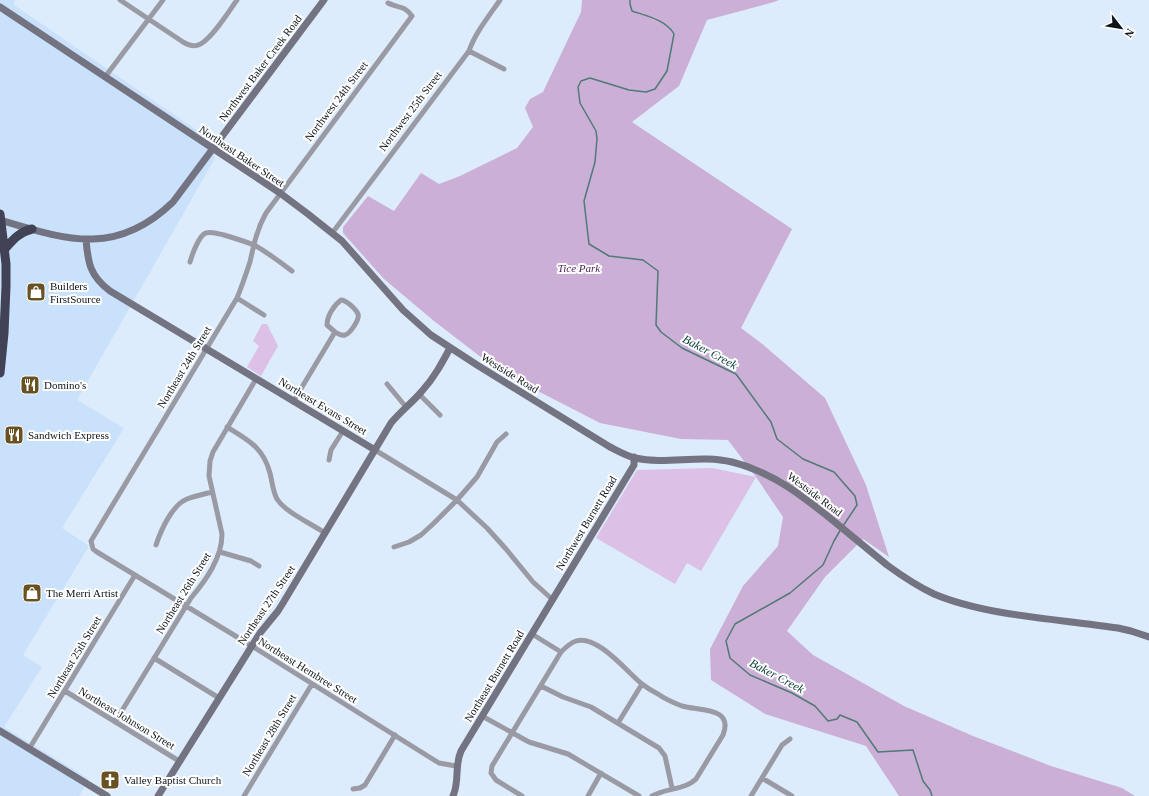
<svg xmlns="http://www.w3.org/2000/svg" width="1149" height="796" viewBox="0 0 1149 796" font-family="'Times New Roman',serif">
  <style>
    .built { fill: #c9e1fa }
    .green { fill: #dcc0e6 }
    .forest { fill: #ccafd6 }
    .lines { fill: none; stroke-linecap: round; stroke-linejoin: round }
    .stream { stroke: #507a76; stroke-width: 1.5 }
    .street { stroke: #999aa4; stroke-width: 5 }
    .secondary { stroke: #737382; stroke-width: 7 }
    .highway { stroke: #414255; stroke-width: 9 }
    .labels { text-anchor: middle; stroke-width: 4; stroke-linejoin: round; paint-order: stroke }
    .street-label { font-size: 11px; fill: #0d141a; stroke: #fff }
    .park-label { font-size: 11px; font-style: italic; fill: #492455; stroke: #fff }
    .poi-label { font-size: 11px; fill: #0d141a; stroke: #fff; text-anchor: start }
    .water-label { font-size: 12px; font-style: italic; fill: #063e38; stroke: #fff }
  </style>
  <rect width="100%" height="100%" fill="#ddecfc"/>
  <path class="built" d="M0,0H15L14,5L211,140L215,158L77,400L124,428L62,528L89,546L23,655L42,667L4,727L89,779L79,796H0Z"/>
  <path class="green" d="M262,324H267L278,346L261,376L247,367L259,346L253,341Z
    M712,468L756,477L701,571L687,563L675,584L596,538L637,470Z"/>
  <path class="forest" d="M582,0H779L774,2L707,20L679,86L632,122L792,229L741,328L761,343L825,398L866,485L889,557L863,539L825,577L787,631L813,655L904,706L973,736L1051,766L1122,788L1135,796H899L866,746L765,714L711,680L710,649L743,586L778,546L783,517L756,477L728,440L681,439L600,423L499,371L434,321L384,279L343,233V227L368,196L394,211L421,173L439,184L460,176L517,148L533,127L525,108L530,99L543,92L581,12Z"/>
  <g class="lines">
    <path class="stream" d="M630,0V4L632,11C647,16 666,20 674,34L667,71L655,89L646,92L629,90L590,78L581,81L578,87L580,103L596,131L597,139L595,162L584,201L589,244L609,256L643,260L658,271L656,325L661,332L682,348L736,374L771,422L777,439L803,459L834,472L855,496L857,505L843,526
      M841,529L834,541L823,565L790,593L735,624L726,641L730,658L750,675L792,693L815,706L828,721L837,719L840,715L857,722L878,752L913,750L923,781L930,790L932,796"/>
    <path class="street" d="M120,0L183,42C188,45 193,47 198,45C210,42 229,11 237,0
      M388,3C399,9 403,4 412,16L266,213C257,229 254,244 250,262C246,274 242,286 237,298L91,541L93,549L97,552L247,643L439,763L456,766
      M469,51L504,69
      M105,77L163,0
      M333,232L469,51C475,33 489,16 500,0
      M190,262C192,255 199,235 206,233C212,231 219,234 224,235C234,238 244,241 254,245C267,252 280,262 292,271
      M237,298L264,315
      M387,384L406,407
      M419,394L440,415
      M293,402L335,332C338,334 341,336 345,335C350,334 360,319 358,314C356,309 346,300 341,300C334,305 327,316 327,325L335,332
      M227,427C248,440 263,447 270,473C272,481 273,492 277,499C285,512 312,524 325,533
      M375,450L457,500L487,528L506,549L533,582L553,600
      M329,460L331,450L343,431
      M156,545C161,530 172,505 187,499C195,496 204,494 212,492
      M394,547L409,542L421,535L433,524L457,500L477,477L497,442L506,434
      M220,552L251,561L259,566
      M532,634L561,652
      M154,658L219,698
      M541,686L563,697L591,707L659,748L665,756L672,788
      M65,691L179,761
      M482,716L529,742L568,754L639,796
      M115,722L191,598C206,580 222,558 222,534L209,476L210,461L213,452L256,379
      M618,723L642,684
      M29,749L135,575
      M762,778L792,796
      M353,789L360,788L365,785L395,735
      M244,796L312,684
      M522,796L496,780L491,773L492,766L561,652C565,648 570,643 576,641C597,634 627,672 642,684C647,688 652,691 658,694C665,699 674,703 682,706C700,711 734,707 723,735L696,779C685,790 665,788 652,796
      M588,796L601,773
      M751,796L782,745L790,739"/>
    <path class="secondary" d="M0,7L280,193L308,214L342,241L403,310L431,335L477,365L610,447C618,451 627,456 635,458C667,465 700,454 732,462C773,472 804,497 836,523C853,537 870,551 887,565C902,576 917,586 934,594C955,603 977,608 999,612C1039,619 1078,622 1118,628L1131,631L1149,637
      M0,220C67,240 116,257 173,202L324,0
      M86,240C88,263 90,276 110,291L375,450
      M0,731L107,796
      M158,796L260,633L278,611L283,603L391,423C401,411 413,402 422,391C434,378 442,363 450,348
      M453,796C460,780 454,767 461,751L634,465V457"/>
    <path class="highway" d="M0,214L6,264V286L4,333L0,373
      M4,250C12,241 19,232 32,229"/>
  </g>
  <defs>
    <g id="shop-square" transform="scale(1)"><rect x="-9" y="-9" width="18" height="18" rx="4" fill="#685221" stroke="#fff"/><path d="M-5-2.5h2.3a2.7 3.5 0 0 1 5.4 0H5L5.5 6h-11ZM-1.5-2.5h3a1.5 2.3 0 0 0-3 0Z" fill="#fff"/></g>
    <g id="restaurant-square" transform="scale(1)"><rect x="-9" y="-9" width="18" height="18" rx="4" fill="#685221" stroke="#fff"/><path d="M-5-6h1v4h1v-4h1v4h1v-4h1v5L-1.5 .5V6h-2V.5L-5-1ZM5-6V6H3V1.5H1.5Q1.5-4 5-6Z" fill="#fff"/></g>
    <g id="church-square" transform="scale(1)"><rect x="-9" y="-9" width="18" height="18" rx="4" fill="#685221" stroke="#fff"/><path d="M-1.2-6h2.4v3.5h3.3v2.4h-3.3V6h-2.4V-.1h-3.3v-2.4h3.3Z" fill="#fff"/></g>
  </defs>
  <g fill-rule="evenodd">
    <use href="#shop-square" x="36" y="292"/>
    <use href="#restaurant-square" x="30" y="385"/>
    <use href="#restaurant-square" x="14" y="435"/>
    <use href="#shop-square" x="32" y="593"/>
    <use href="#church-square" x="110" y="780"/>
  </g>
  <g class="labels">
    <g class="street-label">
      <text transform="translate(260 68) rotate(-53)" y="4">Northwest Baker Creek Road</text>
      <text transform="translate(336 101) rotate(-53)" y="4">Northwest 24th Street</text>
      <text transform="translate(410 111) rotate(-53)" y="4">Northwest 25th Street</text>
      <text transform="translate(242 156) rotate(34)" y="4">Northeast Baker Street</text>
      <text transform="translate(184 367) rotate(-59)" y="4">Northeast 24th Street</text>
      <text transform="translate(510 373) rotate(32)" y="4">Westside Road</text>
      <text transform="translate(323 406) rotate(31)" y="4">Northeast Evans Street</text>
      <text transform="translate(815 494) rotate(37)" y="4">Westside Road</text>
      <text transform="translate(586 523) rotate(-59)" y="4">Northwest Burnett Road</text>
      <text transform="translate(183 593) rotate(-58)" y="4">Northeast 26th Street</text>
      <text transform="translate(266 605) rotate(-56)" y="4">Northeast 27th Street</text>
      <text transform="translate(74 657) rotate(-59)" y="4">Northeast 25th Street</text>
      <text transform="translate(308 670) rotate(32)" y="4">Northeast Hembree Street</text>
      <text transform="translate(494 676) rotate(-59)" y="4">Northeast Burnett Road</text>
      <text transform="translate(127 718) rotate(31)" y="4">Northeast Johnson Street</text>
      <text transform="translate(269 735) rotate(-59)" y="4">Northeast 28th Street</text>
    </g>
    <g class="park-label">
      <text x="579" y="272">Tice Park</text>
    </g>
    <g class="poi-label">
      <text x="50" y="290">Builders<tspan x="50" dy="13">FirstSource</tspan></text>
      <text x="44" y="389">Domino's</text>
      <text x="28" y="439">Sandwich Express</text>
      <text x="46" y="597">The Merri Artist</text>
      <text x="124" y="784">Valley Baptist Church</text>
    </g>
    <g class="water-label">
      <text transform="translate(710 352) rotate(28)" y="4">Baker Creek</text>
      <text transform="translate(777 676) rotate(28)" y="4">Baker Creek</text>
    </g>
  </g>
  <g transform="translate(1121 28) rotate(121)" stroke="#ffffff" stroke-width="3" paint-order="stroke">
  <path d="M0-3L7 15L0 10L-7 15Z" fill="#0d141a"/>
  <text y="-6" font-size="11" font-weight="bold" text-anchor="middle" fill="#0d141a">N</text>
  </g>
</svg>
